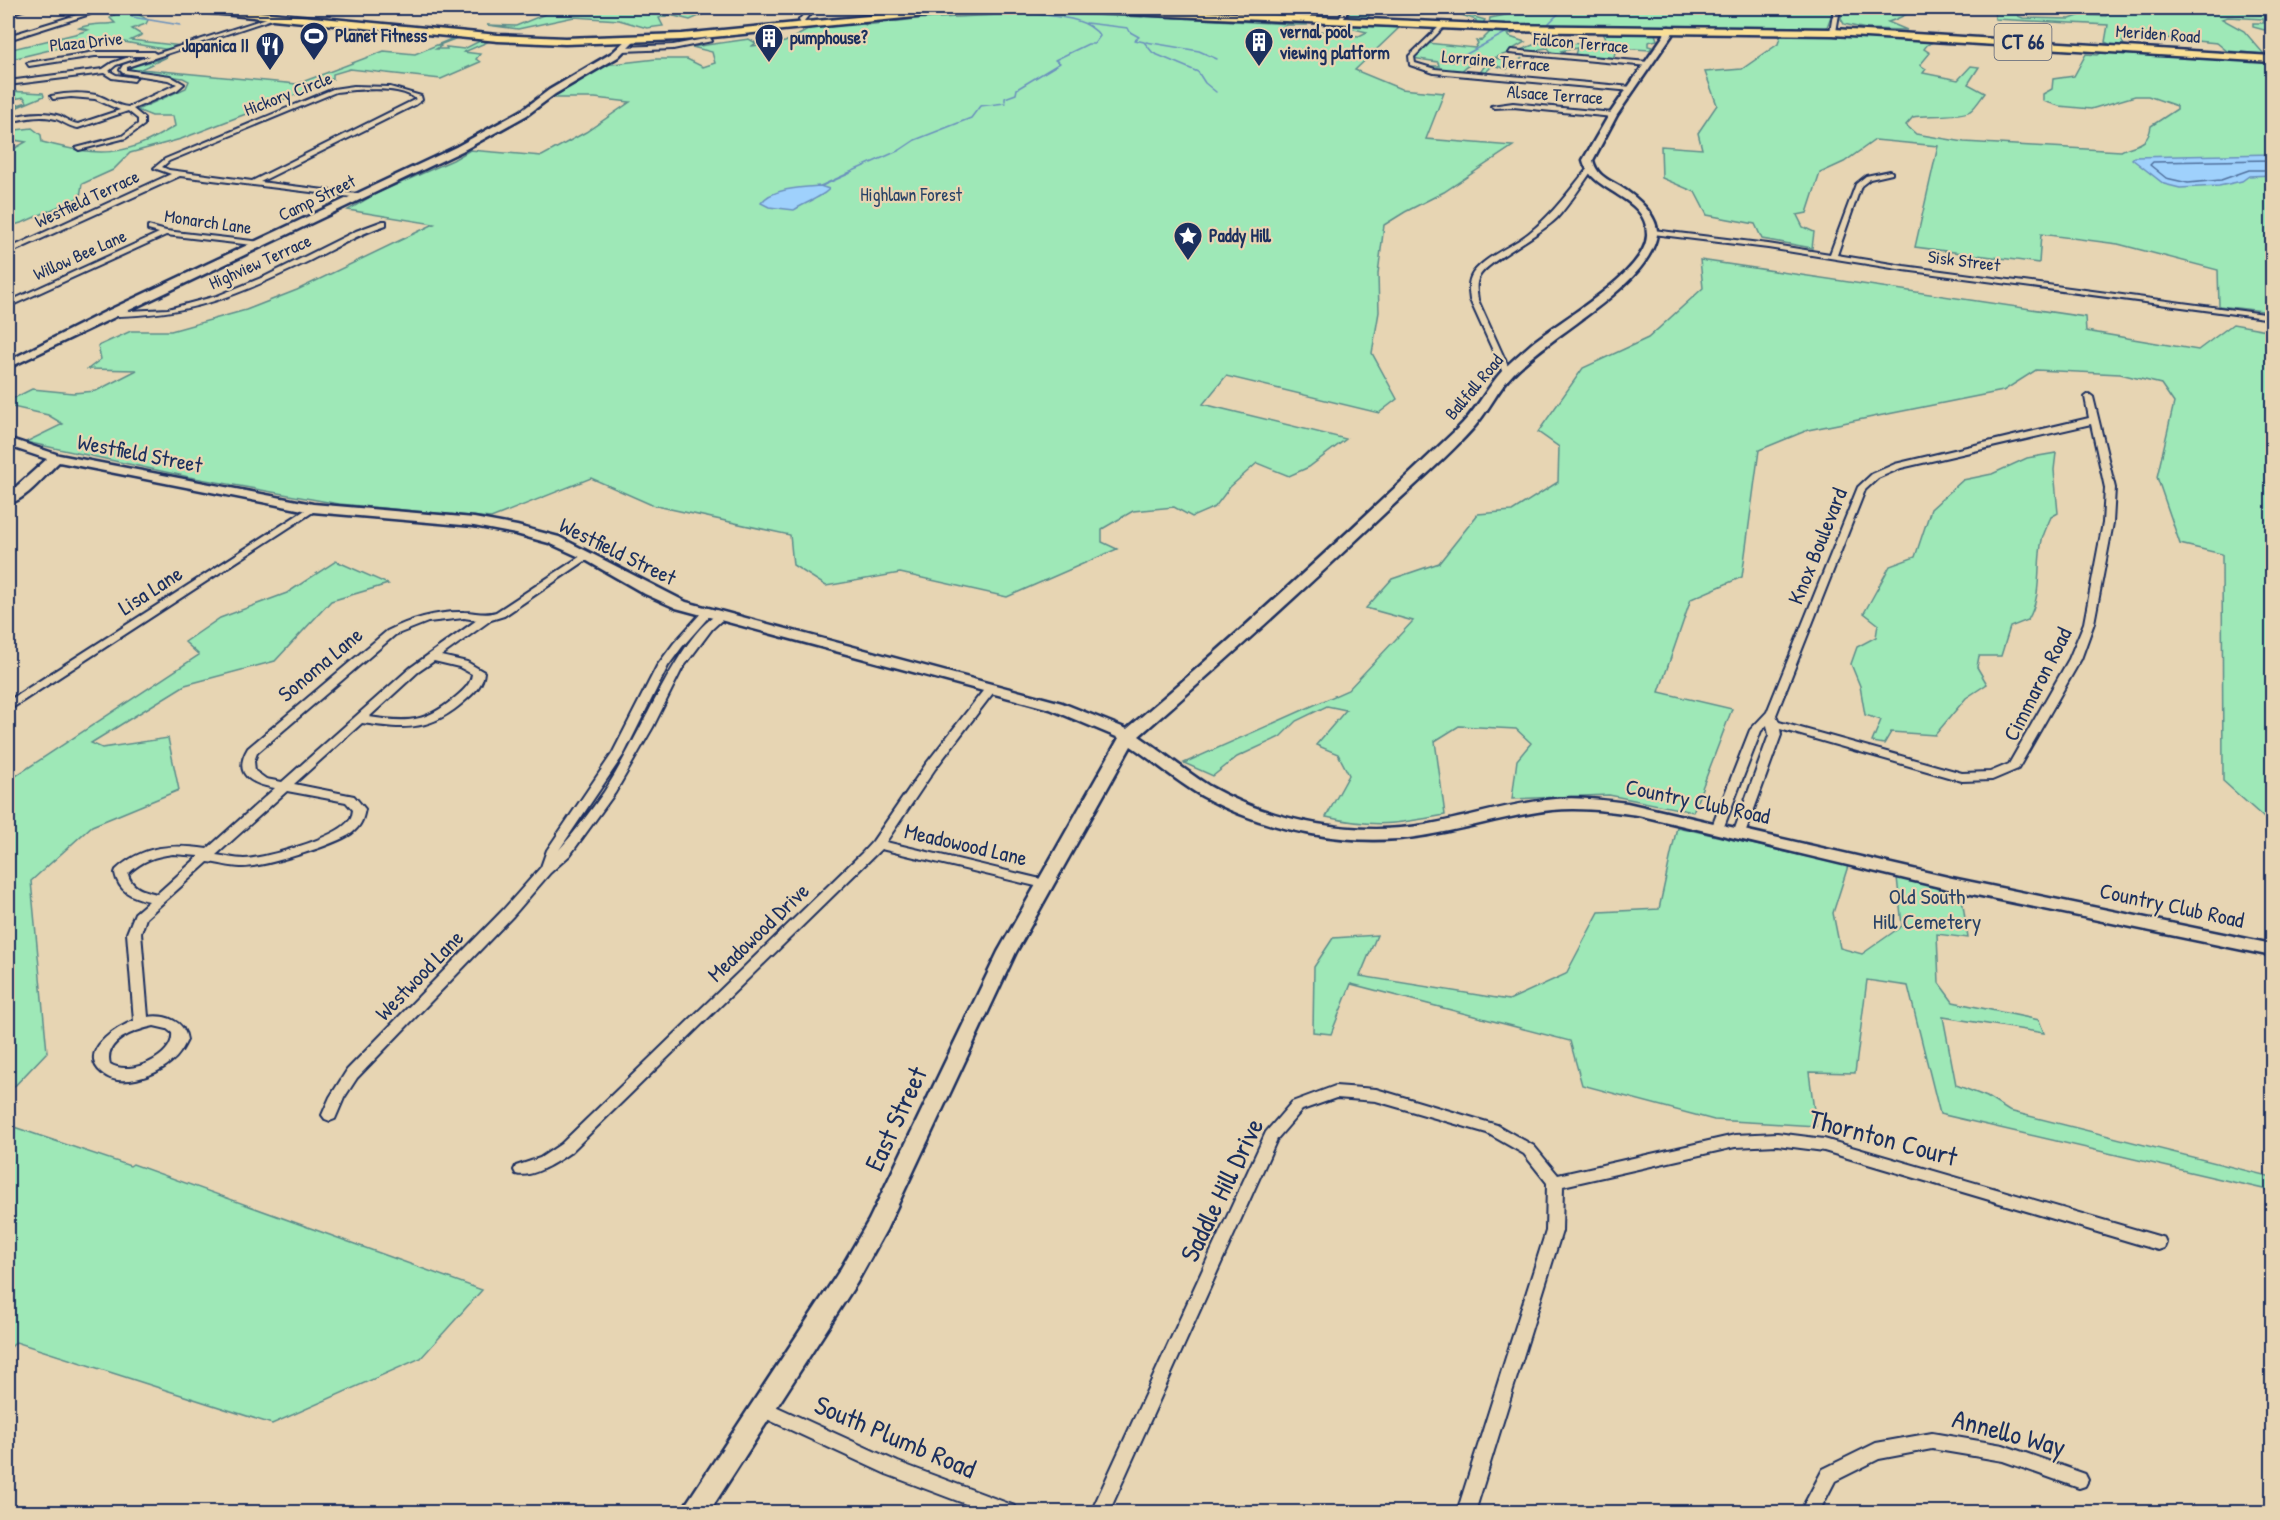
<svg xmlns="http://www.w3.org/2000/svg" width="2280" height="1520" viewBox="0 0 2280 1520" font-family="'Patrick Hand',sans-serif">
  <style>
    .green { fill: #9ee8b7; stroke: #5c8c8a; stroke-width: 1.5 }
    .water { fill: #9fd1fc; stroke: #6a90bd; stroke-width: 1.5 }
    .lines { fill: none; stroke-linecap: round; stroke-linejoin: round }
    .shore { stroke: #50709d; stroke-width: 1.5 }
    .stream-far1 { stroke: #6a90bd; stroke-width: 1.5 }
    .stream { stroke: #6a90bd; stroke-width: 2 }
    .street-casing { stroke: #1b2f5e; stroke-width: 4 }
    .secondary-casing { stroke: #1b2f5e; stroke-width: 5 }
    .highway-casing { stroke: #1b2f5e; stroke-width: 5 }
    .street { fill: #e7d5b3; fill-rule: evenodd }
    .secondary { fill: #e7d5b3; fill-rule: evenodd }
    .highway { fill: #fadf96; fill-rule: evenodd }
    .labels { text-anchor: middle; stroke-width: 4.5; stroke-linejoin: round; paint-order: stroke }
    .far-poi-label { font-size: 18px; font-weight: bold; fill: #1b2f5e; stroke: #e7d5b3; text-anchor: start }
    .far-street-label { font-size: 18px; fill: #1b2f5e; stroke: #e7d5b3 }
    .far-park-label { font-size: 18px; fill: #284267; stroke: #e7d5b3 }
    .shield { fill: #e7d5b3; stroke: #586178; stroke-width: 1.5 }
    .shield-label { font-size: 21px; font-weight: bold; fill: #1b2f5e }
    .street-label { font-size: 22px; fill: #1b2f5e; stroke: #e7d5b3 }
    .park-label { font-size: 22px; fill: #284267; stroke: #e7d5b3 }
    .near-street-label { font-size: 27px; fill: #1b2f5e; stroke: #e7d5b3 }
  </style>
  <rect width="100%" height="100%" fill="#e7d5b3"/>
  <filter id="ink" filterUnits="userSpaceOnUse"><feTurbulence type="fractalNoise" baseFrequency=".0167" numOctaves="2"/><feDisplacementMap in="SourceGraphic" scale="12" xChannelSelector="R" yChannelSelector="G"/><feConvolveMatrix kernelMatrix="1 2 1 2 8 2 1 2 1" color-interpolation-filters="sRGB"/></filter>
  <g filter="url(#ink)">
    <path class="green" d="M118,8C129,8 139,14 148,20L146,24L132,29L142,35L131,40L182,46L230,30L162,54L169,50L124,42H83L8,60V50L79,33L88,30L79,28C92,23 102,25 115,23L110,18L116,14L95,13Z
      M560,8H718L690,20L670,15L659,18L663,26L647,28L619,20L574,17L518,29L487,25L516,26Z
      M1351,8H1488L1476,12L1480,13L1471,16L1485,20L1482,25L1476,24V20L1459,14L1370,11L1368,19L1347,18Z
      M1522,8H1834L1827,27L1821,29L1546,27L1489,23L1490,18L1510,14L1507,12Z
      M1842,8H1952L1953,9C1940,7 1918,8 1907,14C1900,17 1896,20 1888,22L1907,30L1866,29L1844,24L1841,19Z
      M2115,8H2211L2267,15L2272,17V32L2253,27V23H2264L2263,19L2228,17L2222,19L2244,31L2264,54L2227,51L2217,43L2133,35L2132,37L2136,38L2122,41L2124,45L2130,46L2111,45L2105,42L2108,25L1995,19L1994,10L2016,12L2018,16L2023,18L2070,19L2081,15L2106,16Z
      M1040,13L1142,17L1145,16L1308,25H1286L1283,27L1288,31C1301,32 1342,30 1349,33L1337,34L1359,36L1367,32L1341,26L1400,27L1355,70L1401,89L1444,93L1426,139L1513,146L1444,192L1405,212L1384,225L1378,274L1379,312L1372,353L1397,399L1379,413L1226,376L1203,404L1346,439L1309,467L1289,476L1257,463L1230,487L1215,507L1192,517L1174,507L1133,511L1102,529V542L1117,549L1007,597L900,573L826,586L793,565L790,535L652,505L591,478L491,518L339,504L189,477L26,442L63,424L48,415L8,406V401L32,389L73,393L96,391L137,370L88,369L101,359L98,346L131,331H171L246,310L297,290L434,224L348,210L375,194L453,160L470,150L542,156L586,132L630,102L595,98H551L604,65L656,59H687L703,67L715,63L712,52L692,47L749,39L756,43L752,46L785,42L810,29L862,23L866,25L916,19Z
      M1492,30L1513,31L1514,33L1508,35L1510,37L1525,42L1511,50L1518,51L1538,43L1600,44L1606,39L1603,33H1649L1655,34L1657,40L1648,42V46L1652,47L1650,50L1618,48L1613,50L1615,53L1613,59L1622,60L1572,56L1575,55L1577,48L1561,51L1564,53L1553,54L1548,48L1540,49L1533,54L1511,52L1494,58L1517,62L1522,58L1518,65L1547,68L1512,65L1507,69L1493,65L1484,74H1479L1486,64C1476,60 1466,65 1460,73L1420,66H1439L1438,62L1412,58L1427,43L1475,48L1478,43L1476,41L1482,40Z
      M1781,34L1935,41L1927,45L1924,49L1930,53L1920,65L1926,69L1923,73L1958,80L1971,66L1979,67L1968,84L1985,93C1981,98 1975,108 1970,111C1961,117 1926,115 1913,117L1906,125L1916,134L1964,142L2121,151C2134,143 2148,148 2151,126L2177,109V106L2148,96H2135L2091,109L2059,106L2043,101V94L2052,89L2053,79L2074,76L2086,54L2098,55L2102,52L2272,61V312L2219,306L2218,270L2118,244L2041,234L2039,263L1915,247L1938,146L1875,140L1844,162L1820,173L1807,213L1797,215L1803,227L1814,232L1812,248L1762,239L1755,224L1707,215L1695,192L1662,178L1661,146L1702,149L1698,133L1717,105L1705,72L1742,69L1778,44Z
      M456,37H460L439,45L441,46L436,49H447L446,47L464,49L482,40L466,38L492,40L464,52L480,54L476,59L480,62L441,79L350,69L333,74V79L322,80L321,85L181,139L130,153L113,170L82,184L80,197L24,222L8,227V152L26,142L8,139V131L32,128L41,135L42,142C100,157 123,158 175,126L173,116H152L137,110L186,88L189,81L183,78L129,71L131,67L167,57L141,69L297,84L384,51L415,54Z
      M8,91L43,93L44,96L8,111V108L27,102L24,97L8,100Z
      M1700,260L2085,317L2086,331L2198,350L2233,324L2272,331V825L2223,781L2222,554L2180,544L2157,477L2174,403L2161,384L2120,374L2036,370L2003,391L1808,430L1759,450L1742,577L1691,599L1659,692L1732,709L1693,812L1609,795L1512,799L1517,760L1531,743L1516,729L1459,726L1435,741L1445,815C1397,824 1375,828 1326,817L1349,775L1338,754L1316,745L1346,710L1327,706L1296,721L1280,737L1237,757L1213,776L1184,763L1348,690L1413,621L1366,608L1392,579L1439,563L1478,514L1512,511L1558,482L1559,447L1538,432L1583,368L1648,338L1703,288Z
      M2056,453L2054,470L2058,513L2051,517C2048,524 2044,532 2042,540C2036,567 2043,594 2028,620L2010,627L2001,656H1979L1977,667L1987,684L1966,698L1935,735L1891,732L1884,744L1872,742L1881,720L1865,715L1860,686L1851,664L1857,647L1876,637L1878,624L1864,613L1890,566L1915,557L1931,509L1963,480L1992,474L2027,458Z
      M336,561L388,584L331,601L275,661L185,685L91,743L102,748L168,738L179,790L92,826L31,881L47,1052L8,1093V781L199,655L185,642L220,618L287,593Z
      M1677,827L1848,866L1833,913L1840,948L1862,954L1902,926L1897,877L1961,892L1968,938L1937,934L1939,983L1953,1002L2039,1020L2044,1033L1943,1017L1956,1085L1987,1097L2009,1111L2272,1177V1191L1940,1114L1908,986L1867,980L1855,1073L1809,1072L1816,1126L1714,1120L1582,1085L1570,1041L1351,984L1331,1034L1313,1032L1314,967L1333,938L1377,935L1360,976L1509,1000L1566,974L1599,912L1659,909Z
      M8,1125L130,1166L133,1164L482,1290L421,1358L272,1424L16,1342L8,1350Z"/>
    <path class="water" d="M2272,154V175L2249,176L2242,181L2219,186L2180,188L2164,184L2132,159L2134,157Z
      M820,186L829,189C824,196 803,204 794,210L769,207L761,203C771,188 804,187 820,186Z"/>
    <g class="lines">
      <path class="shore" d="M2272,160L2153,162L2150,165L2166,178L2188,183L2221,180L2249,170H2272"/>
      <path class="stream-far1" d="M121,8L132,12V17L180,25
        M641,8L645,12
        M1086,23L1128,28L1130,32L1139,37L1135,40L1144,42L1153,53L1198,72L1205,83L1216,92
        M1517,25L1548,24L1561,11L1559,8
        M1146,42L1199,51L1217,59
        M1452,62L1507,32
        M1005,101V98L1016,94L1017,89L1060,63L1055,60L1088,44H1094L1100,36C1087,17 1057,17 1036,14L1031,11
        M846,174L900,150L915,140L971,118L980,106L1005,103"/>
      <path class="stream" d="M821,186L850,173"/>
      <g class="street-casing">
        <path id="street" d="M51,8L90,14L8,40V36L80,14L53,10Z
          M817,8H823L808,16L804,21L807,25L802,26L799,20L804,14Z
          M1344,8H1349L1342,22H1338Z
          M1834,8H1840L1836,32L1833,34L1830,32Z
          M273,16L278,17L127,67V70L170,76L184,84L177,90L133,109L144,118V125L126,138L79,150L76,148L122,136L138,124V119L128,111L78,128C69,127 64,122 56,119C40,114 23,119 8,122V118C24,114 43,110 60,116C66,119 71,123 78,124L120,110L95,99L71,97L53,99L51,96C65,93 81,92 96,95C107,98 116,106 128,107L177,84L168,80L123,73L120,70L123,65L150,56H95L29,66L27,63L95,52H153L156,54Z
          M1443,23L1445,26L1414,57L1415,63L1435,69L1632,87L1635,89L1632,91L1434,73L1410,65L1409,56Z
          M710,38L712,41L673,49L623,51L620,49L623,47L673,45Z
          M1511,50L1648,62L1651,64L1648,66L1509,53Z
          M132,56L134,59L116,65L109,71L116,75L136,78L134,81L112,78L104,73L8,85V81L103,69L112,63Z
          M354,86L390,87L421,96L422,100L415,105L260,182L357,194H360V198L180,176L8,254V249L171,174L154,168L165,159L333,89ZM354,90C373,89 402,87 416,99L252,181L169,170L162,167L169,161L336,92Z
          M1513,103L1613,113L1616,115L1613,117L1513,107L1494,108L1491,106Z
          M1588,168L1593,169C1582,185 1570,203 1557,218C1540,235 1486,262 1479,277C1475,284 1477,292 1478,300L1511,373L1504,375L1470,300C1469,291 1467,282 1473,273C1487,255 1512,247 1529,233C1553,214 1569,191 1588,168Z
          M1890,171L1892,172V174L1870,179L1861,186L1837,255L1904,266L2272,315V319L1904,270L1768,248L1653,234L1649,232L1653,230L1768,244L1830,254L1856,184L1866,176Z
          M383,221H386V225C359,234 335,248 311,260C239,295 191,316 109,316L105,314L109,312L168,309L217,296L266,276L356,231Z
          M148,226L166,231L261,242L265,244L261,246L166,235L8,307V302L159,233L148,230Z
          M2089,394L2093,397L2115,488L2113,523L2094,623L2081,659L2018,769L1992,780L1962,781L1780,729L1781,735L1745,834L1739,838L1735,837L1733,834L1769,735L1767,725L1761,731L1723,829L1717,833L1713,832L1711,829L1750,730L1767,712L1858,487L1872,474L1895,464L2089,418L2085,397ZM2091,424L2105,488L2103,523L2084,623L2069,659L2009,764L1990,772L1962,773L1779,722L1776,715L1865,490L1878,478L1901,468Z
          M313,505L316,506V510L12,708L8,709V701Z
          M587,552L592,555L591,557L504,616L491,620L441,656L467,662L484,672C483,684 476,691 467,699C432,731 407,730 362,723L294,784L354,796L365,809C363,819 361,826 352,833C335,845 262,868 241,867C230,867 219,863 208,862L146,918L141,933L148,1017C165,1014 185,1021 187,1040C183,1048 179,1056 171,1062C155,1076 120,1089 102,1073C77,1052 116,1027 134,1021L127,933L135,913L149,901C132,897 119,892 115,873L116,870C143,845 173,844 207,849L275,788C252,784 232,775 248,748L387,631C411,619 437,611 464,612C476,612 485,616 496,612ZM464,618L477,620L410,668L282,782L266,779L255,771L254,761L257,753L395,635L428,622ZM434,661L459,667L472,674C471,684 464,690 457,696C426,723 408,723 369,717L418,672ZM287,791L346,802L353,810C352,815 352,819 348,822C333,839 266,858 244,859C235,859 225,856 216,855ZM173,854L199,856L157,894C144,891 131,888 128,874C141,861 155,856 173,854ZM154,1026L167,1029L172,1033C175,1057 129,1077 110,1064C103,1040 136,1030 154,1026Z
          M707,610L712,613L682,647L668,666L624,754L559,850C575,832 590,812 604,792C617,772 629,749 640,728C655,702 691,623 720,614L725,617L712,629L682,669L653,727L615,793L570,855L550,873L513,916L357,1078L344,1098L335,1119L330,1121L325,1119L322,1115L330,1097L347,1070L503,910L541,867L547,850L612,754L657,666L674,643L703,611Z
          M990,686L996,689L935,769L886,842L1049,881L1051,884L1049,887L1044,888L881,849L571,1152C558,1161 532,1179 516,1174L514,1170L516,1166L540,1158L561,1144L861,854L873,841L926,764L986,687Z
          M1335,1086L1376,1089L1497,1125L1534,1146L1558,1175L1735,1135L1777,1133L1824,1139L2158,1236L2164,1238L2166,1243L2164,1248L2158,1250L1824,1151L1777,1145L1735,1147L1563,1186L1562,1231L1475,1512H1457L1546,1231L1547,1183L1524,1154L1487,1133L1376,1101L1336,1098L1302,1110L1277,1139L1109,1512H1091L1266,1132L1292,1102Z
          M762,1400L898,1462L1015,1506L1017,1512H987L886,1474L756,1414L753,1408L756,1402Z
          M1932,1433L2003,1445L2085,1474L2088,1480L2085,1486L2079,1488L2003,1461L1932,1449L1879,1459L1835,1481L1819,1512H1800L1823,1469L1876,1443Z"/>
      </g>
      <g class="secondary-casing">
        <path id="secondary" d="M16,8H27L8,14V10Z
          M1669,27L1673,29L1672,35L1617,115L1593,160C1597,179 1614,181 1628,192C1642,202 1662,221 1656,239C1643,289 1550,335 1513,374C1498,389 1489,410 1475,426C1449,456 1416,483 1387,511C1306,588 1223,663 1139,736C1163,752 1185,771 1209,786C1271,822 1355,837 1425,825C1469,817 1511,803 1555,799C1579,797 1603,800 1627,803L1952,878L2272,944V956L1952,890L1638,815C1609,811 1581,807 1552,810C1508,815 1466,829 1422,836C1350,848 1265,831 1202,796C1176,781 1155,762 1131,746L1016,952L886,1230L856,1284L709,1512H682L686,1504L840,1270L869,1220L998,952L1119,738L1050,709L676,608L645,594L582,558L549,543L516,534L474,526L313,512L59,462C45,475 26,500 8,504V494L47,459L8,446V438L59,455L313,504L474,518L517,526L559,537L686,602L1062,703L1127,729C1240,633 1348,533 1456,430C1475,413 1486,389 1503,370C1511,361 1521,353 1530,345C1558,321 1645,274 1647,236C1649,195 1591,194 1583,160L1609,115L1664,35L1665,29Z
          M627,39L634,41L618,57L555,94L527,115L462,151L8,368V361L105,312L456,147L521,111L549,90L612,53Z"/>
      </g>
      <g class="highway-casing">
        <path id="highway" d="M187,8H218L498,35L565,38L682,34L950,8H1117L1506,25L1833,29L2272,56V62L1833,35L1506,31L1060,11L956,13L682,40L565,44L498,41L192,11Z"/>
      </g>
      <use href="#street" class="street"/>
      <use href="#secondary" class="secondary"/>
      <use href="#highway" class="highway"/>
    </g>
  </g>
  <defs>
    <g id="stadium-pin" transform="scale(1.5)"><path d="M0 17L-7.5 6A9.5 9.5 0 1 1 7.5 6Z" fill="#1b2f5e" stroke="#e7d5b3"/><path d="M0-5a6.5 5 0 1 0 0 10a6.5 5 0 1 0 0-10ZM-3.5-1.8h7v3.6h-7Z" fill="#fff"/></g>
    <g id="building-pin" transform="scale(1.5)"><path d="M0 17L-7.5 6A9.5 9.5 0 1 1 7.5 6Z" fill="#1b2f5e" stroke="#e7d5b3"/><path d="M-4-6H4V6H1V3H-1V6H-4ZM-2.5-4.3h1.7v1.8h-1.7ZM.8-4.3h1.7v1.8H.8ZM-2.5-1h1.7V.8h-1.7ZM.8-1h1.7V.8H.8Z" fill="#fff"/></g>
    <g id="restaurant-pin" transform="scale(1.5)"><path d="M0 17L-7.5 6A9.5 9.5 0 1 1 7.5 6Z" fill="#1b2f5e" stroke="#e7d5b3"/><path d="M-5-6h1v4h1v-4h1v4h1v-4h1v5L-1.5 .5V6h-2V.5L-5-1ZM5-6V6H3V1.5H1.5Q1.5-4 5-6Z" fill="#fff"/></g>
    <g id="sight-pin" transform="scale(1.5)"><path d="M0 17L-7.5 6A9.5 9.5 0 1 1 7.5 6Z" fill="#1b2f5e" stroke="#e7d5b3"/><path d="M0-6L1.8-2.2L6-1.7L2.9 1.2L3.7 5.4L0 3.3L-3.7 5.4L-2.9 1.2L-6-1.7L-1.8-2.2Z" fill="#fff"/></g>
  </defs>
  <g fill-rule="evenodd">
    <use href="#stadium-pin" x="314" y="36"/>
    <use href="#building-pin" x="769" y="38"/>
    <use href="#building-pin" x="1259" y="42"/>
    <use href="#restaurant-pin" x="270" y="46"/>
    <use href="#sight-pin" x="1188" y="236"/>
  </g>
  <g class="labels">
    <g class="far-poi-label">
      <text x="1280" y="38">vernal pool<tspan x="1280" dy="21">viewing platform</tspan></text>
      <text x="335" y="42">Planet Fitness</text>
      <text x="790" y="44">pumphouse?</text>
      <text x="249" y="52" text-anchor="end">Japanica II</text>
      <text x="1209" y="242">Paddy Hill</text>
    </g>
    <g class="far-street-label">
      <text transform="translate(2158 34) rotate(4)" y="6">Meriden Road</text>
      <text transform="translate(86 42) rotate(-6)" y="6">Plaza Drive</text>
      <text transform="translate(1581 43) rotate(5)" y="6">Falcon Terrace</text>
      <text transform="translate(1496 61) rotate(5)" y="6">Lorraine Terrace</text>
      <text transform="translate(288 94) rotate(-21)" y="6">Hickory Circle</text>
      <text transform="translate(1555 95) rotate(4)" y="6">Alsace Terrace</text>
      <text transform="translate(317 198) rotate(-26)" y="6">Camp Street</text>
      <text transform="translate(87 199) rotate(-25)" y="6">Westfield Terrace</text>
      <text transform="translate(208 222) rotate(8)" y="6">Monarch Lane</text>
      <text transform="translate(80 255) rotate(-24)" y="6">Willow Bee Lane</text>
      <text transform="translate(1964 261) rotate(7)" y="6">Sisk Street</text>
      <text transform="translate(260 262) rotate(-24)" y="6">Highview Terrace</text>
      <text transform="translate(1474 387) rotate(-50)" y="6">Ballfall Road</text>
    </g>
    <g class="far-park-label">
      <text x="911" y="201">Highlawn Forest</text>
    </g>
    <rect class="shield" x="1994.5" y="24" width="57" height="36" rx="4.5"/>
    <g class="shield-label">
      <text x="2023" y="49">CT 66</text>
    </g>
    <g class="street-label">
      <text transform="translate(140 453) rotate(11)" y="8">Westfield Street</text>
      <text transform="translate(1817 546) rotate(-68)" y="8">Knox Boulevard</text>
      <text transform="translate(618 551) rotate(26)" y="8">Westfield Street</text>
      <text transform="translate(150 590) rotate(-33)" y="8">Lisa Lane</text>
      <text transform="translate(320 664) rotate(-40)" y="8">Sonoma Lane</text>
      <text transform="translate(2037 684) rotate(-63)" y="8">Cimmaron Road</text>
      <text transform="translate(1698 801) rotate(12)" y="8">Country Club Road</text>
      <text transform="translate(966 844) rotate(13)" y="8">Meadowood Lane</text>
      <text transform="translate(2172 905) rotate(12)" y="8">Country Club Road</text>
      <text transform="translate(758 932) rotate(-44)" y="8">Meadowood Drive</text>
      <text transform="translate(419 975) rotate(-46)" y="8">Westwood Lane</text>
    </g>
    <g class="park-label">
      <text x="1927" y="904">Old South<tspan x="1927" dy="25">Hill Cemetery</tspan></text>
    </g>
    <g class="near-street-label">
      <text transform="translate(896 1119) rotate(-65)" y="9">East Street</text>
      <text transform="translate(1883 1138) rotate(15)" y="9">Thornton Court</text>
      <text transform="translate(1222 1190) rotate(-64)" y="9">Saddle Hill Drive</text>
      <text transform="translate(2009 1433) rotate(15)" y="9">Annello Way</text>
      <text transform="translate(895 1437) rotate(23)" y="9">South Plumb Road</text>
    </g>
  </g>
  <rect width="2280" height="1520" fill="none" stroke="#e7d5b3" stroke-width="30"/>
  <rect x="15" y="15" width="2250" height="1490" fill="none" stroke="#1b2f5e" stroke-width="2" filter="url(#ink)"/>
</svg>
